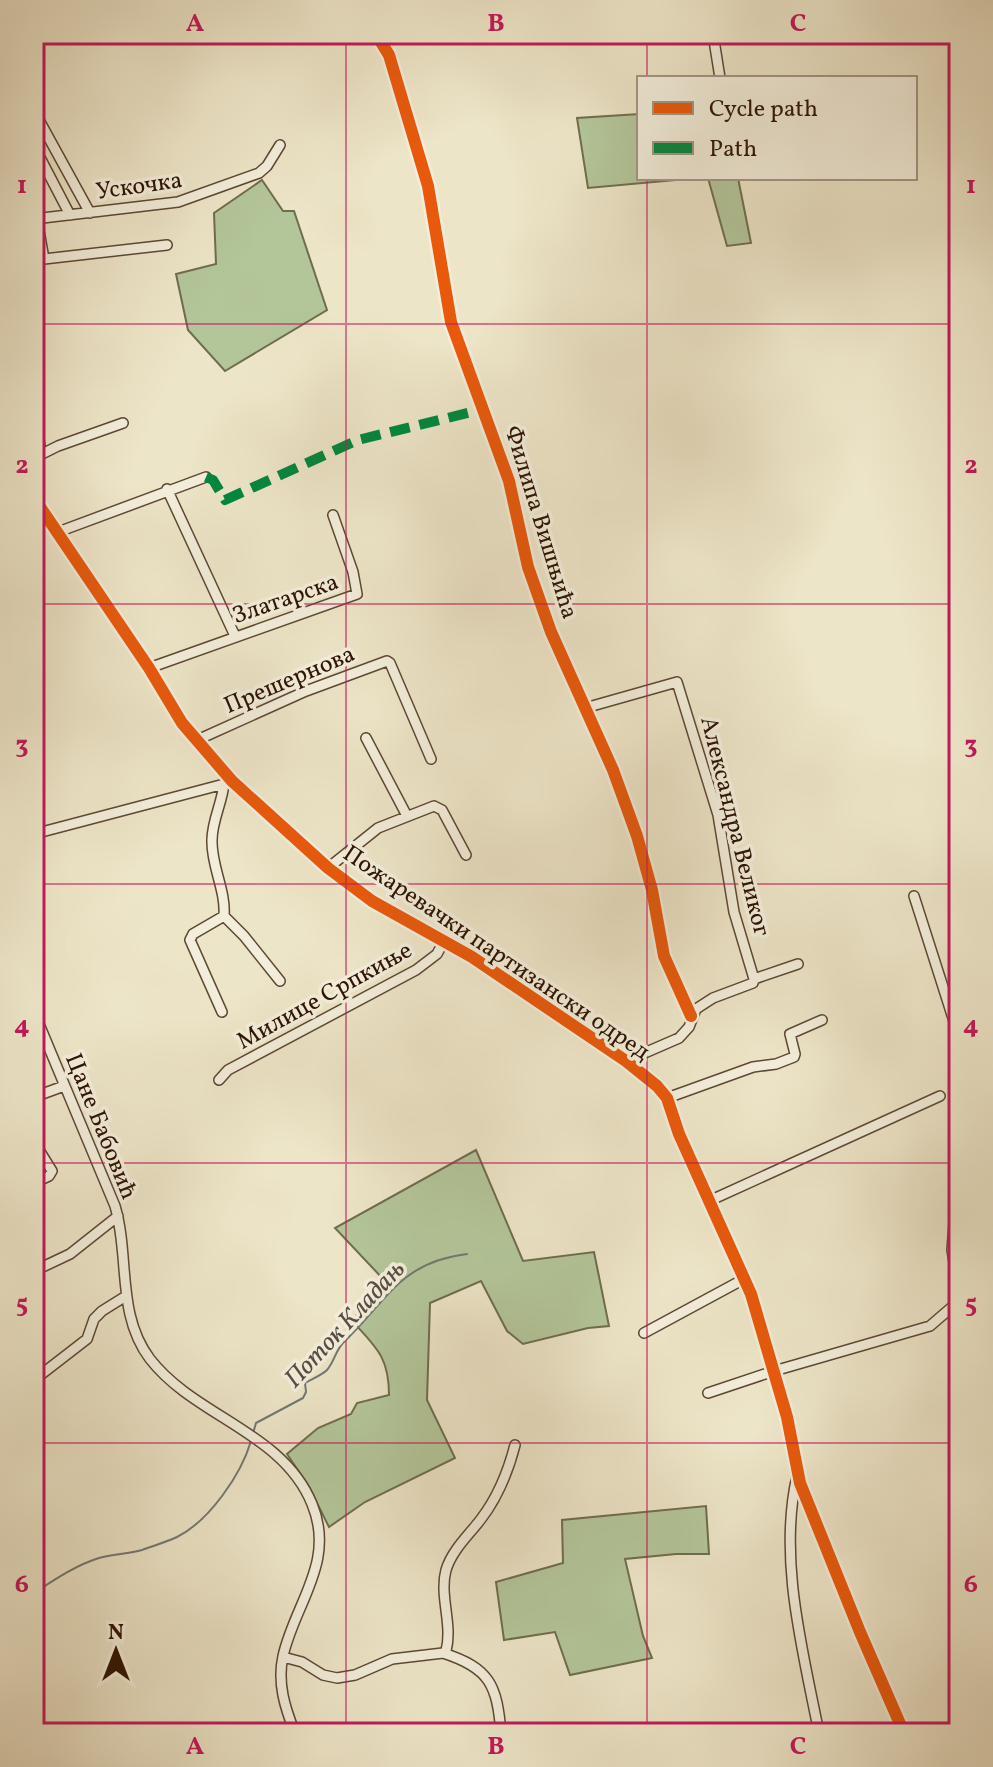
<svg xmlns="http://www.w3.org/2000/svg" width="993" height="1767" viewBox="0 0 993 1767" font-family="Vollkorn,serif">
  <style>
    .green { fill: #b3c69a; stroke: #706c4e; stroke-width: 2 }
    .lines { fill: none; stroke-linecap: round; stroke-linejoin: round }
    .stream { stroke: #717874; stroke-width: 2 }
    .street-casing { stroke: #5d4834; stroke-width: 12 }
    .secondary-casing { stroke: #2d1302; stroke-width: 15 }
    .street { stroke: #f3eedb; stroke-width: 9 }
    .secondary { stroke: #f3eedb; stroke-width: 12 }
    .quiet { stroke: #00873e; stroke-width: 10; stroke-dasharray: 20 10; stroke-linecap: butt }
    .cycleway-casing { stroke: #f3eedb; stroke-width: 17 }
    .cycleway { stroke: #e8590c; stroke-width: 12 }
    .grid { fill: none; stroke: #c2185b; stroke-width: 2; stroke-opacity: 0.55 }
    .labels { text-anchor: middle; stroke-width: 7; stroke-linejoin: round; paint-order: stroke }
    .street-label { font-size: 24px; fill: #2d1302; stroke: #f3eedb }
    .water-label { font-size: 26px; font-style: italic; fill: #554e44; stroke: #f3eedb }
    .neatline { fill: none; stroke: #c2185b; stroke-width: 3 }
    .grid-label { font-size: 26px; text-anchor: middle; font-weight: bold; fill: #c2185b }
  </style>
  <rect width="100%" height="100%" fill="#ede5c8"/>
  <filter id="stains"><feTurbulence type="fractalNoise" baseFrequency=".0025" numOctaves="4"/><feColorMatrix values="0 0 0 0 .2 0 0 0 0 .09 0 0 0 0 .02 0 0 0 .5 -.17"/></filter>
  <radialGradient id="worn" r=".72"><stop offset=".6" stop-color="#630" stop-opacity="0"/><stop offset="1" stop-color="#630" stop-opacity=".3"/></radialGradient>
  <path class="green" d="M639,114V178H698L588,188L577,118Z
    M708,178H738L751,243L727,246Z
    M262,180L283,211H294L327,310L225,371L188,330L176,274L216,264L214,213Z
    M476,1150L523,1261L594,1252L609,1326L588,1328L523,1344L507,1331L481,1281L430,1303L427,1400L455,1458L365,1502L329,1527L308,1485L287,1454L318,1428L351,1414L357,1403L389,1395C389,1358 377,1348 353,1322L365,1299L381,1291L385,1281L335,1228Z
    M706,1506L709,1554H676L625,1559L643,1636L652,1658L570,1675L555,1632L504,1640L496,1582L563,1563L562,1520Z"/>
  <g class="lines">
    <path class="stream" d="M254,1430L256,1423L303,1398L306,1392L305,1383C312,1379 322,1375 327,1370C334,1362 336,1350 343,1343C387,1301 400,1262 467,1254
      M34,1593C54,1580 76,1565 99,1558C113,1554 128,1554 142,1550C153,1546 166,1542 177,1537C209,1521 241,1475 251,1441"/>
    <g class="street-casing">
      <path id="street" d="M376,34L389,55L428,186L451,322L509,481L528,567L551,632L613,770L637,836L652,890L664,956L691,1016
        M713,34L720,78
        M34,111L90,213
        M34,146L70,215
        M34,219L178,202L259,173L267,166L280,145
        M37,219L44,259L167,245
        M34,430L39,439L41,453
        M34,458L58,446L123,423
        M167,489L235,636
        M34,529L44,512
        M58,532L206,477
        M149,668L357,594L353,572L333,515
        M585,708L677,682L718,815L734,912L754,979L753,983L713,998L696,1009L689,1027L679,1038L626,1061
        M366,738L407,816
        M195,741L306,691L387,661L390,663L431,759
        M224,784C222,803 212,821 212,840C211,866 226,890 224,916L244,936L280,981
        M34,834L228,783
        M328,868L378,828L434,806L442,810L466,855
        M914,896L959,1037
        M754,979L798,964
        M34,1012L115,1206C130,1257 116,1314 150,1359C195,1417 283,1432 312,1504C336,1562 295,1603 283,1656C277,1683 285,1708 295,1733
        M222,1012L190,940L193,934L224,916
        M219,1080L228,1070L416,970L437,954L444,941
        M34,1097L64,1086
        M667,1098L753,1067L776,1064L794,1057L795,1054L790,1034L822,1020
        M34,1142L52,1171L49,1176L34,1183
        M959,1159L952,1250L959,1292
        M709,1201L940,1096
        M34,1271L70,1254L118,1216
        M644,1333L744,1279
        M34,1380L87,1339L94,1319L102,1311L126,1296
        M708,1393L774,1371L930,1326L959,1301
        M34,1394V1406
        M797,1476C778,1559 803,1651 819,1733
        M443,1653L446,1651C453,1624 439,1596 446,1570C452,1550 469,1535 481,1519C498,1497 508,1472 515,1445
        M443,1653C490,1668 497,1685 501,1733
        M283,1657L302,1662L323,1675L337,1678L355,1675L392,1659L443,1653"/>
    </g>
    <g class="secondary-casing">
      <path id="secondary" d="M34,498L149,668L182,723L232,781L328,868L372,901L472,957L626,1061L657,1086L667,1098L679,1134L751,1294L787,1417L800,1483L860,1632L904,1733"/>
    </g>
    <use href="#street" class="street"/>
    <use href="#secondary" class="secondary"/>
    <path class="quiet" d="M206,477L213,480L225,500L358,440L484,409"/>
    <g class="cycleway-casing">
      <path id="cycleway" d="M376,34L389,55L428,186L451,322L509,481L528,567L551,632L613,770L637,836L652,890L664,956L691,1016
        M34,498L149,668L182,723L232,781L328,868L372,901L472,957L626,1061L657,1086L667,1098L679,1134L751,1294L787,1417L800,1483L860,1632L904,1733"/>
    </g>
    <use href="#cycleway" class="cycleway"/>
  </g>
  <path class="grid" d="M346,34V1733M647,34V78M647,178V1733M34,324H959M34,604H959M34,884H959M34,1163H959M34,1443H959"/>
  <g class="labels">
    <g class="street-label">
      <text transform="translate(139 185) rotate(-8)" y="8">Ускочка</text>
      <text transform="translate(542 522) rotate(73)" y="8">Филипа Вишњића</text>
      <text transform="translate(285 598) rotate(-19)" y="8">Златарска</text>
      <text transform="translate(289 679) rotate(-23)" y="8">Прешернова</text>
      <text transform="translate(736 826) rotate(76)" y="8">Александра Великог</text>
      <text transform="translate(497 952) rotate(34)" y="8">Пожаревачки партизански одред</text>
      <text transform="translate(324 995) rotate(-29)" y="8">Милице Српкиње</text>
      <text transform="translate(102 1126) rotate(68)" y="8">Цане Бабовић</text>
    </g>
    <g class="water-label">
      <text transform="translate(344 1323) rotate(-47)" y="9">Поток Кладањ</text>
    </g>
  </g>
  <rect width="993" height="1767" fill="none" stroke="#ede5c8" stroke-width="88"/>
  <rect x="637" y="76" width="280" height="104" fill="#f3eedb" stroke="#a49684" stroke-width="2"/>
  <rect x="653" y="102" width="40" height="12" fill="#e8590c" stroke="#a49684" stroke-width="2"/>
  <text x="709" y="116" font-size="24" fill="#2d1302">Cycle path</text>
  <rect x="653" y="142" width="40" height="12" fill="#00873e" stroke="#a49684" stroke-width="2"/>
  <text x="709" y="156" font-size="24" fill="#2d1302">Path</text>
  <g transform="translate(116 1651)" stroke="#f3eedb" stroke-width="6" paint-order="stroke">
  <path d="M0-6L14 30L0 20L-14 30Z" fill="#2d1302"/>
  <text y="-12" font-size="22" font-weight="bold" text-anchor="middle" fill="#2d1302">N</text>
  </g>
  <rect x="44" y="44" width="905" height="1679" class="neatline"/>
  <g class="grid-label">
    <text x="195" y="31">A</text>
    <text x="496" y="31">B</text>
    <text x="798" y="31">C</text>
    <text x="22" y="193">1</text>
    <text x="971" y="193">1</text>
    <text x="22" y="473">2</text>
    <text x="971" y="473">2</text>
    <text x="22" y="753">3</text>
    <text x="971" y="753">3</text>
    <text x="22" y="1033">4</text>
    <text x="971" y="1033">4</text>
    <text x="22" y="1312">5</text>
    <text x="971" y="1312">5</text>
    <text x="22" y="1592">6</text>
    <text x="971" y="1592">6</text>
    <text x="195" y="1754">A</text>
    <text x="496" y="1754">B</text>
    <text x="798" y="1754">C</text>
  </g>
  <rect width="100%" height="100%" filter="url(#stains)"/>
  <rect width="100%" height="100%" fill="url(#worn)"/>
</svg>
